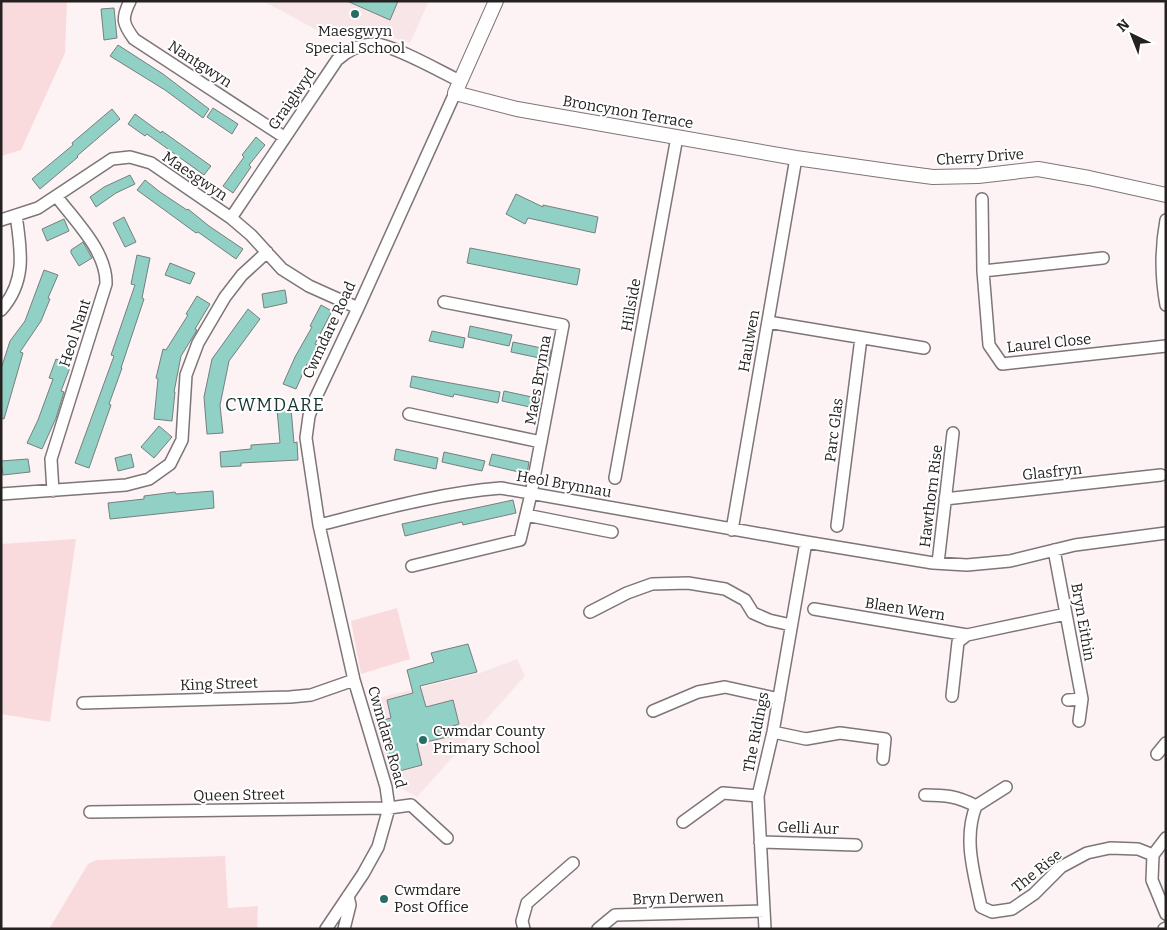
<svg xmlns="http://www.w3.org/2000/svg" width="1167" height="930" viewBox="0 0 1167 930" font-family="Bitter,serif">
  <style>
    .built { fill: #f8e5e7 }
    .green { fill: #f9dbde }
    .building { fill: #91d0c5; stroke: #767f7d }
    .lines { fill: none; stroke-linecap: round; stroke-linejoin: round }
    .minor-casing { stroke: #7e7576; stroke-width: 14 }
    .tertiary-casing { stroke: #7e7576; stroke-width: 16 }
    .minor { stroke: #fff; stroke-width: 11 }
    .tertiary { stroke: #fff; stroke-width: 14 }
    .poi-dot { fill: #266d63; stroke: #fff; stroke-width: 2 }
    .labels { text-anchor: middle; stroke-width: 4; stroke-linejoin: round; paint-order: stroke }
    .poi-label { font-size: 15px; fill: #252121; stroke: #fff; text-anchor: start }
    .street-label { font-size: 15px; fill: #252121; stroke: #fff }
    .quarter-label { font-size: 18px; letter-spacing: 1px; fill: #153632; stroke: #fff }
  </style>
  <rect width="100%" height="100%" fill="#fdf3f4"/>
  <path class="built" d="M263,1H429L410,43L357,27L330,37Z
    M517,659L525,676L417,797L386,780L370,700L480,673Z"/>
  <path class="green" d="M1,1H67L65,53L21,150L1,156Z
    M76,539L50,722L1,714V544Z
    M397,608L410,659L361,674L351,621Z
    M225,856L228,908L258,906L257,929H49L88,864L96,860Z"/>
  <path class="building" d="M347,1H398L390,20Z
    M114,8L117,38L104,40L101,9Z
    M118,45L163,74L209,109L203,118L165,90L110,56Z
    M213,108L238,124L232,134L207,117Z
    M112,109L120,119L77,156L78,157L40,189L32,179L73,145L72,143Z
    M135,114L161,133L162,131L211,166L204,175L147,134L145,136L128,124Z
    M256,137L265,145L249,165L251,167L233,193L223,186L244,157L242,155Z
    M130,175L135,184L116,193L96,207L90,197L104,187Z
    M145,180L160,192L187,210L188,209L209,226L243,249L236,259L198,232L196,233L137,190Z
    M516,194L543,207V205L598,217L595,233L528,218L525,224L506,214Z
    M124,217L136,242L125,247L113,223Z
    M64,219L69,231L47,241L42,229Z
    M83,242L92,258L79,266L71,253V250Z
    M470,248L580,269L577,285L467,263Z
    M137,255L150,258L142,298L144,299L121,368H122L109,404L111,405L89,468L75,463L114,356L111,355L135,285L131,284Z
    M170,263L195,273L190,284L165,275Z
    M44,270L58,275L48,298L50,299L41,321L20,352L23,353L4,419L1,418V369L10,341L25,321Z
    M285,290L287,303L264,308L262,294Z
    M197,296L210,304L195,329L197,330L181,356L174,392H175L172,421L154,419L158,379L156,378L163,349L166,350L188,315L186,314Z
    M321,305L332,311L315,344L319,346L308,365L307,364L296,389L283,384L295,357L312,327L310,326Z
    M248,309L260,319L229,361L220,405L223,433L207,434L204,397L212,359Z
    M470,326L512,335L509,346L468,337Z
    M432,331L465,338L463,348L429,341Z
    M513,342L551,350L549,360L511,352Z
    M56,359L71,365L61,391L64,392L56,418L42,449L27,443L38,420L53,379L49,378Z
    M412,376L500,392L498,403L454,394L453,397L410,387Z
    M504,391L541,399L539,409L502,401Z
    M291,408L294,443L297,442L298,460L241,463V466L221,467L220,452L251,449V445L280,443L277,409Z
    M159,426L172,437L154,458L141,447Z
    M396,449L438,458L436,469L394,460Z
    M444,452L485,461L482,471L442,462Z
    M131,454L134,467L118,471L115,458Z
    M492,454L529,462L527,474L489,465Z
    M28,459L30,472L3,475L1,461Z
    M213,491L214,508L110,519L108,503L144,499V496L175,492L176,494Z
    M513,500L516,513L463,525L462,522L405,536L402,524Z
    M468,644L477,672L420,686L426,707L453,700L459,724L450,727L452,736L417,744L422,765L392,773L379,721L391,718L387,700L413,693L407,670L434,662L431,653Z"/>
  <g class="lines">
    <g class="minor-casing">
      <path id="minor" d="M130,1C121,19 123,24 134,39L284,137
        M982,199L983,271L989,345L1002,364L1166,346
        M231,218L337,60C347,51 361,44 375,44C394,45 441,72 460,81
        M1,220L38,208L112,159L130,157L151,163L231,218L251,235L282,269L309,286L358,308
        M1166,220C1161,247 1161,278 1166,305
        M983,271L1103,258
        M1,310C27,281 21,250 16,215
        M768,322L924,348
        M409,414L541,442
        M615,478L677,137
        M53,491L51,459L106,284C107,252 76,222 57,197
        M1,494L126,485L149,479L170,464L182,440L186,375L198,343L225,297L242,275L267,252
        M945,499L1161,475
        M526,515L612,532
        M319,525C379,510 439,493 501,488L806,542L933,563L967,565L1010,561L1075,545L1166,533
        M837,526L861,338
        M732,530L796,158
        M1054,550L1082,699L1079,721
        M938,563L953,433
        M412,566L520,540L531,494L563,325L444,302
        M814,609L967,635
        M590,612L627,593L652,584L688,583L725,589L745,600L753,613L769,620L791,625
        M952,696L958,642L967,635L1066,614
        M1068,700L1082,699
        M83,703L290,697L311,695L354,680
        M653,711L698,692L725,687L779,699
        M773,732L806,739L840,733L885,739L883,759
        M1157,754L1166,743
        M925,795C945,795 957,796 976,806L1006,787
        M976,806C963,839 974,873 981,907L992,912L1012,909L1034,894L1061,867L1087,853L1110,848L1138,849L1153,855
        M90,812L389,808L411,805L447,838
        M683,822L723,793L758,796
        M1166,838L1153,855L1152,880L1166,914
        M760,842L856,845
        M326,929L363,874L378,847L389,808L386,787L354,680L319,525L306,438L309,416L316,397L358,308L455,93
        M344,929L350,905L348,896
        M524,929L522,921L527,903L573,863
        M598,929L615,915L764,911
        M765,929L758,796L773,732L806,542
        M1164,929L1166,928"/>
    </g>
    <g class="tertiary-casing">
      <path id="tertiary" d="M496,1L455,93L517,109L796,158L895,172L933,177L978,176L1038,169L1089,178L1166,195"/>
    </g>
    <use href="#minor" class="minor"/>
    <use href="#tertiary" class="tertiary"/>
  </g>
  <g class="poi-dot">
    <circle cx="355" cy="14" r="5"/>
    <circle cx="423" cy="740" r="5"/>
    <circle cx="384" cy="899" r="5"/>
  </g>
  <g class="labels">
    <g class="poi-label">
      <text x="355" y="36" text-anchor="middle">Maesgwyn<tspan x="355" dy="17">Special School</tspan></text>
      <text x="433" y="736">Cwmdar County<tspan x="433" dy="17">Primary School</tspan></text>
      <text x="394" y="895">Cwmdare<tspan x="394" dy="17">Post Office</tspan></text>
    </g>
    <g class="street-label">
      <text transform="translate(200 64) rotate(33)" y="5">Nantgwyn</text>
      <text transform="translate(292 99) rotate(-55)" y="5">Graiglwyd</text>
      <text transform="translate(628 112) rotate(10)" y="5">Broncynon Terrace</text>
      <text transform="translate(980 157) rotate(-4)" y="5">Cherry Drive</text>
      <text transform="translate(195 176) rotate(34)" y="5">Maesgwyn</text>
      <text transform="translate(631 305) rotate(-80)" y="5">Hillside</text>
      <text transform="translate(329 330) rotate(-65)" y="5">Cwmdare Road</text>
      <text transform="translate(75 333) rotate(-72)" y="5">Heol Nant</text>
      <text transform="translate(749 341) rotate(-80)" y="5">Haulwen</text>
      <text transform="translate(1049 343) rotate(-6)" y="5">Laurel Close</text>
      <text transform="translate(538 380) rotate(-80)" y="5">Maes Brynna</text>
      <text transform="translate(834 430) rotate(-83)" y="5">Parc Glas</text>
      <text transform="translate(1052 472) rotate(-6)" y="5">Glasfryn</text>
      <text transform="translate(564 484) rotate(10)" y="5">Heol Brynnau</text>
      <text transform="translate(931 496) rotate(-83)" y="5">Hawthorn Rise</text>
      <text transform="translate(905 609) rotate(9)" y="5">Blaen Wern</text>
      <text transform="translate(1083 622) rotate(80)" y="5">Bryn Eithin</text>
      <text transform="translate(219 684) rotate(-2)" y="5">King Street</text>
      <text transform="translate(756 732) rotate(-79)" y="5">The Ridings</text>
      <text transform="translate(387 737) rotate(74)" y="5">Cwmdare Road</text>
      <text transform="translate(239 795) rotate(-1)" y="5">Queen Street</text>
      <text transform="translate(808 828) rotate(2)" y="5">Gelli Aur</text>
      <text transform="translate(1037 871) rotate(-39)" y="5">The Rise</text>
      <text transform="translate(678 898) rotate(-2)" y="5">Bryn Derwen</text>
    </g>
    <g class="quarter-label">
      <text x="275" y="411">CWMDARE</text>
    </g>
  </g>
  <rect width="1167" height="930" fill="none" stroke="#252121" stroke-width="5"/>
  <g transform="translate(1132 35) rotate(317)" stroke="#ffffff" stroke-width="4" paint-order="stroke">
  <path d="M0-4L9 19L0 12L-9 19Z" fill="#252121"/>
  <text y="-8" font-size="14" font-weight="bold" text-anchor="middle" fill="#252121">N</text>
  </g>
</svg>
